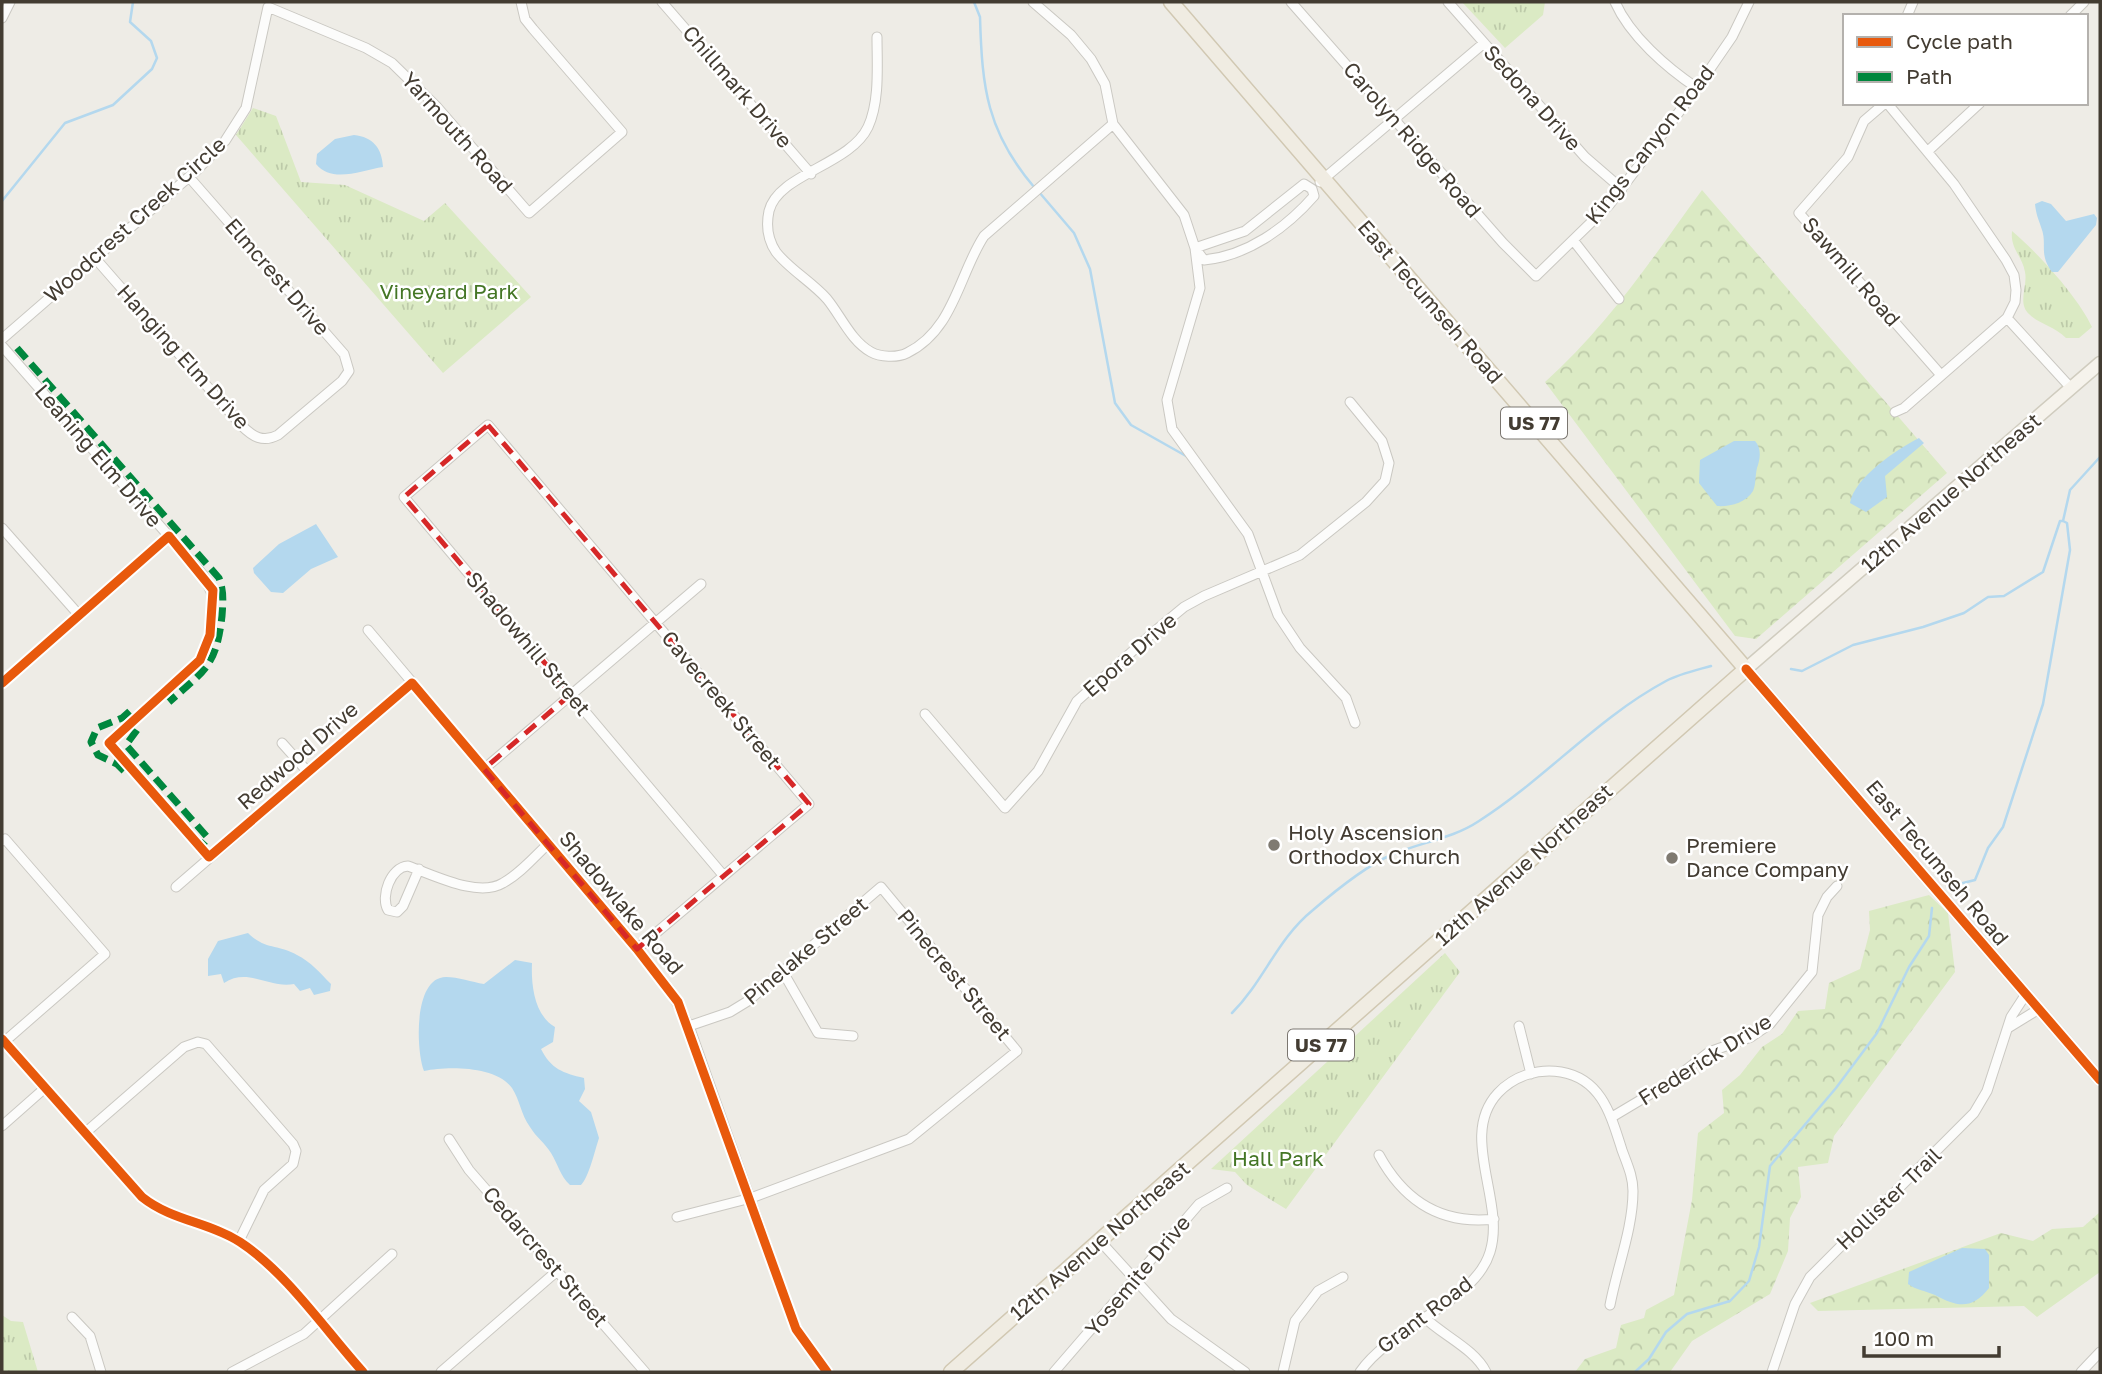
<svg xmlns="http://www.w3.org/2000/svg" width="2102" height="1374" viewBox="0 0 2102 1374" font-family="'Golos Text',sans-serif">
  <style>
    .grass { fill: url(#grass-tufts) }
    .forest { fill: url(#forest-crowns) }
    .water { fill: #b4d8ee }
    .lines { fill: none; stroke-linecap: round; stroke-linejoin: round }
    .stream { stroke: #b4d8ee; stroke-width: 2.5 }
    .minor-casing { stroke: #cac8c2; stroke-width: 11 }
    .tertiary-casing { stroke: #cac8c2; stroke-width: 13 }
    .secondary-casing { stroke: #d0ccbf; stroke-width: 15 }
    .primary-casing { stroke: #d1c8b2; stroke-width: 17 }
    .minor { stroke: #fcfcfb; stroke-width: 9 }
    .tertiary { stroke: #fcfcfb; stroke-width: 10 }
    .secondary { stroke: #f6f3ec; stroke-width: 12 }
    .primary { stroke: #f0ece2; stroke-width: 14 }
    .quiet { stroke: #00873e; stroke-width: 7; stroke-dasharray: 14 7; stroke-linecap: butt }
    .cycleway-casing { stroke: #fff; stroke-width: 13 }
    .cycleway { stroke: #e8590c; stroke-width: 9 }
    .marked { fill: none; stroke: #d62828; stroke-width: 5; stroke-dasharray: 14 9; stroke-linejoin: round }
    .poi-dot { fill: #7f7a71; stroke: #fff; stroke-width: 2.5 }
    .labels { text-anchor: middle; stroke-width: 5; stroke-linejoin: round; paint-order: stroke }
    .shield { fill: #fff; stroke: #7b7670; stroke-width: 2 }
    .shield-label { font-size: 19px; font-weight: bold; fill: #433c32 }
    .street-label { font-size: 21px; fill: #433c32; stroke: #fff }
    .park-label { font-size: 21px; fill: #447625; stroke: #fff }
    .poi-label { font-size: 21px; fill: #433c32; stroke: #fff; text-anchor: start }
  </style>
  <defs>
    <pattern id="grass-tufts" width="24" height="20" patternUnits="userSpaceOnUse" patternTransform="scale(1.75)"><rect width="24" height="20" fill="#dbeac4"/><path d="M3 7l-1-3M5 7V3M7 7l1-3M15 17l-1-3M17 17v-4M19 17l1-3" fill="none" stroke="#bdcaa9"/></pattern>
    <pattern id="forest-crowns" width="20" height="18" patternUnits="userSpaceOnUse" patternTransform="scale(1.75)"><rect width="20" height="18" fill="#dbeac4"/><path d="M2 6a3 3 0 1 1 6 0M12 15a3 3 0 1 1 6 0" fill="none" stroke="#bdcaa9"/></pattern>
  </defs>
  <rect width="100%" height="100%" fill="#eeece6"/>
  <path class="grass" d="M1462,2H1545L1543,15L1505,48Z
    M253,108L276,116L301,182L345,185L424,221L445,203L531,297L443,373L236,135Z
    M2012,231C2038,253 2078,297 2092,327L2079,338H2066C2054,326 2039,324 2029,314C2017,303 2028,286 2025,272C2022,255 2010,249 2012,231Z
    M1445,953L1460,972L1286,1209L1247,1185L1235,1172L1211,1169Z
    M2,1315L11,1321L23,1322L38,1372H2Z"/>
  <path class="forest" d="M1702,190L1947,473L1756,639L1735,636L1545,382C1607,327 1654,256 1702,190Z
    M1929,895L1948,913L1955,972L1834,1136L1828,1163L1798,1167L1801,1197L1790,1218L1788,1251L1770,1294L1692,1341L1670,1372H1575L1585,1359L1616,1348L1621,1325L1644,1318L1646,1310L1674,1295L1692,1200L1698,1133L1724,1113L1722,1090L1740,1075L1762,1047L1782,1034L1798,1011L1825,1009L1829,983L1860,969L1870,930L1869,911Z
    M2100,1212V1272L2037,1317L2024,1306L1818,1311L1810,1303L2001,1233L2033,1241L2052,1229L2083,1227Z"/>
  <path class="water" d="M354,135C373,137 382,148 383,167C362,170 332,184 316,164L317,154L335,139Z
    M2042,201L2051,204L2066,221L2094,214L2097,218L2096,225L2058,272H2052C2038,253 2048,244 2041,227C2038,218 2036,214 2035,204Z
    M1919,438L1924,443L1885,476L1887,497L1866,512L1850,503C1854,478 1897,449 1919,438Z
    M1734,441H1755C1762,449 1760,459 1757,468C1755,476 1756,485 1753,491C1746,503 1729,507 1717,506L1699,483L1700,460Z
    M316,524L338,557L311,569L283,593L271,592L254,573L253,568L279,544Z
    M248,933C265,950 278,944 297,955C311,962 320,973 331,984L330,991L314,995L310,988L300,991L294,984C270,989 248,967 224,983L221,974L208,976V959L218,941Z
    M515,960L532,963C531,984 534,1015 555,1027L553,1042L541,1049C551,1069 563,1073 584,1078L585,1089L579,1101L591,1112L599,1138C595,1150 589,1177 581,1185H570C560,1176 558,1164 551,1153C545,1143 536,1137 530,1127C521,1115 520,1100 512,1088C496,1066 448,1066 424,1071C416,1051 413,977 446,977C458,977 472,982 484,984Z
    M1962,1248L1985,1249L1989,1255V1288C1972,1310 1957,1307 1935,1295C1926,1291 1916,1290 1908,1284L1909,1272Z"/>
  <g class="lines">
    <path class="stream" d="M974,2L980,17C982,88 987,132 1034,187
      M1039,192L1074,233L1090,269L1115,403L1131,425L1186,456
      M2,201L65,123L113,105L152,69L157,58L151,41L130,22L133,2
      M1791,669L1802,671L1853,645L1923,627L1964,613L1988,597L2004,596L2043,572L2060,521H2063L2070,490L2100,457
      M1947,887L1975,880L1988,848L2003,827L2043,704L2070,550L2067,523L2063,521
      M1232,1013C1264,981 1277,939 1313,910C1335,891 1364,867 1391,855C1421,842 1452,839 1479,821C1545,779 1597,718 1666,681C1679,674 1697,670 1711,666
      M1635,1372L1649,1359L1666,1332L1687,1314L1730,1301L1749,1281L1759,1247L1770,1166L1836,1088L1877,1033L1909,967L1929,936L1932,908"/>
    <g class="minor-casing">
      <path id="minor" d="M662,2L811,174
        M1033,2L1071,35L1091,59L1105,84L1113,124L1184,215L1195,248L1200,288L1167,400L1172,429L1248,534L1278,615L1300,648L1346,698L1355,723
        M1291,2L1503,243L1536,276L1610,204L1697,88L1732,37L1749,2
        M1448,2L1585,157L1622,189
        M1615,2C1630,36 1667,68 1697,88
        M1907,16L1913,2
        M2070,16L2084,2
        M2,18L10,2
        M877,37C877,65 880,101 868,127C850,165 778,174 769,211C766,225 768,240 776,252C789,269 812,282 827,299C841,316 851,341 871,352C880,357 897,358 907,353C954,330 959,274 984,236L1113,124
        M1885,103L1864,121L1848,157L1799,213L1941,375
        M1887,103L1954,184L2006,260L2014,275L2016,290L2015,302L2007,318L1904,408L1895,412
        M1928,151L1980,103
        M1320,182L1484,43
        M1304,184L1312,189L1314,196C1286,228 1247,256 1204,260L1195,248L1245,231Z
        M1573,240L1619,299
        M95,258L241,425C253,437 263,443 278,435L342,381L349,371L344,354L189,177
        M2007,318L2071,388
        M2,339L198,169L225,141L246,108L268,7L366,48L392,63L437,107L529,213L622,132L533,29L525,19L521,2
        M2,346L203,575L213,596L210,635L200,660L109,743L209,857
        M2,528L79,615
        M368,630L637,949L670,990L689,1026L796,1329L827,1372
        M2,683L169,536
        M925,714L1005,808L1038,771L1077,701L1155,631L1184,607L1204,596L1300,555L1366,502L1385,481L1389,463L1382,441L1350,402
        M282,743L307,771
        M484,769L701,584
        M2,841L5,839L105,954L4,1042
        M419,869L403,906L397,912L388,910C380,896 391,867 408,866C434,875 478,898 503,883C520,874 535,856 549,843
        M176,887L412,683
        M637,949L809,804L488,425L404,497L723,875
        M783,972L818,1033L853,1036
        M1519,1026L1531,1074
        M2008,1028L2039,1009
        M2,1039L142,1197C172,1221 209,1222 240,1242C286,1272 326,1331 363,1372
        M1612,1117L1669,1083L1709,1052L1751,1037L1770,1024L1812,972L1818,915L1827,897L1837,886
        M2,1126L45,1088
        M85,1133L184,1047L198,1042L206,1044L293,1144L296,1151L293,1164L264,1190L239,1241
        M449,1139L469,1170L645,1372
        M1379,1155C1404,1201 1441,1225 1494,1219
        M677,1217L751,1198L909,1139L1017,1051L881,887L748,1001L730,1012L689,1026
        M1100,1241L1171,1319L1245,1372
        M72,1317L90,1336L101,1372
        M1424,1317C1442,1335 1475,1349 1486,1372
        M232,1372L304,1334L392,1254
        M441,1372L557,1271
        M1054,1372L1199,1204L1227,1188
        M1283,1372L1295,1321L1318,1291L1343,1277
        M1360,1372C1392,1326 1475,1302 1490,1252C1506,1201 1458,1136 1498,1093C1514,1076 1538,1068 1561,1072C1602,1079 1611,1116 1622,1150C1627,1164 1633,1176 1633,1191C1633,1228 1617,1268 1610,1305
        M1772,1372L1795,1304L1810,1277L1974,1113L1987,1091L2011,1017L2026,994
        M2081,1372L2100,1352"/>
    </g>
    <g class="tertiary-casing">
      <path id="tertiary" d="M1746,669L2100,1080"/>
    </g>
    <g class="secondary-casing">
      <path id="secondary" d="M1746,669L2100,363"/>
    </g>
    <g class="primary-casing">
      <path id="primary" d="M951,1372L1746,669L1171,2"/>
    </g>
    <use href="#minor" class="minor"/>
    <use href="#tertiary" class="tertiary"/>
    <use href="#secondary" class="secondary"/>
    <use href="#primary" class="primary"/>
    <path class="quiet" d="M17,348L219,578C224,591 223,602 222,616C216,667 205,670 169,702
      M137,730L126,745L208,838L197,851
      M124,771L117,764L98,755L91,742L97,728L122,718L131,710"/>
    <g class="cycleway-casing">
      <path id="cycleway" d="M1746,669L2100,1080
        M2,683L169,536L213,590L210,635L200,660L109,743L209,857L412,683L637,949L678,1002L796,1329L827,1372
        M2,1039L142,1197C172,1221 209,1222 240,1242C286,1272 326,1331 363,1372"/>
    </g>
    <use href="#cycleway" class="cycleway"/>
  </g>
  <path class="marked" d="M488,425L809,804L637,949L484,769L571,694L404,497Z"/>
  <g class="poi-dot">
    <circle cx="1274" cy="845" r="7"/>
    <circle cx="1672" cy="858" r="7"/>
  </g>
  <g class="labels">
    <g class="shield">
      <rect x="1501" y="407.5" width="66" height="31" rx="5"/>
      <rect x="1288" y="1029.5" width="66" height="31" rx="5"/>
    </g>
    <g class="shield-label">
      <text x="1534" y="430">US 77</text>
      <text x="1321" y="1052">US 77</text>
    </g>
    <g class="street-label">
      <text transform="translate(737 87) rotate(49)" y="7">Chillmark Drive</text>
      <text transform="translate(1532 98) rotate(48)" y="7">Sedona Drive</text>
      <text transform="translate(457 133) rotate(48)" y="7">Yarmouth Road</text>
      <text transform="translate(1412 140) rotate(49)" y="7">Carolyn Ridge Road</text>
      <text transform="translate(1650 145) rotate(-52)" y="7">Kings Canyon Road</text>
      <text transform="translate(135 220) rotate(-42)" y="7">Woodcrest Creek Circle</text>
      <text transform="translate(1851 272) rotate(49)" y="7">Sawmill Road</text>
      <text transform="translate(277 277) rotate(49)" y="7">Elmcrest Drive</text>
      <text transform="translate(1430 302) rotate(49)" y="7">East Tecumseh Road</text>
      <text transform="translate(183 357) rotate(48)" y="7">Hanging Elm Drive</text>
      <text transform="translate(98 456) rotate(49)" y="7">Leaning Elm Drive</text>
      <text transform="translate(1951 493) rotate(-41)" y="7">12th Avenue Northeast</text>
      <text transform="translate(528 644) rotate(50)" y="7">Shadowhill Street</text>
      <text transform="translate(1130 655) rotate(-41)" y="7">Epora Drive</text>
      <text transform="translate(721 700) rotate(50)" y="7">Cavecreek Street</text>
      <text transform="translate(298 756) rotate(-41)" y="7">Redwood Drive</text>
      <text transform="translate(1937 863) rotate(50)" y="7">East Tecumseh Road</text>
      <text transform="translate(1524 865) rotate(-42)" y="7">12th Avenue Northeast</text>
      <text transform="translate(621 903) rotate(50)" y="7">Shadowlake Road</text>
      <text transform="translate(806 951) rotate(-40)" y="7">Pinelake Street</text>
      <text transform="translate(954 975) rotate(50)" y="7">Pinecrest Street</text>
      <text transform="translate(1705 1060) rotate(-32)" y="7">Frederick Drive</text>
      <text transform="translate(1889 1199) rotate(-44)" y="7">Hollister Trail</text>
      <text transform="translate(1100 1241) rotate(-41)" y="7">12th Avenue Northeast</text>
      <text transform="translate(545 1257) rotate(49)" y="7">Cedarcrest Street</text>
      <text transform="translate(1138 1276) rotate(-50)" y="7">Yosemite Drive</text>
      <text transform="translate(1425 1315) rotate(-37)" y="7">Grant Road</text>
    </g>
    <g class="park-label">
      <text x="449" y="299">Vineyard Park</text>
      <text x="1278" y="1166">Hall Park</text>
    </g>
    <g class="poi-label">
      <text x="1288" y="840">Holy Ascension<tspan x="1288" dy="24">Orthodox Church</tspan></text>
      <text x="1686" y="853">Premiere<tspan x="1686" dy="24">Dance Company</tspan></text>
    </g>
  </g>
  <rect width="2102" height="1374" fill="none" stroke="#433c32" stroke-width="7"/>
  <rect x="1843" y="14" width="245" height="91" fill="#ffffff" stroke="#b4b1ad" stroke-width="2"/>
  <rect x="1857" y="37" width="35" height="10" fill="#e8590c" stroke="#b4b1ad" stroke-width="2"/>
  <text x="1906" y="49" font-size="21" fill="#433c32">Cycle path</text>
  <rect x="1857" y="72" width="35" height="10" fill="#00873e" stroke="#b4b1ad" stroke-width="2"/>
  <text x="1906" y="84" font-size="21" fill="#433c32">Path</text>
  <path d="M1864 1346v10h135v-10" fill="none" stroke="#433c32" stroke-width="3.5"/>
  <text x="1874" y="1346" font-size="21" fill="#433c32" stroke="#ffffff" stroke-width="5" paint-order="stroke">100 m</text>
</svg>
